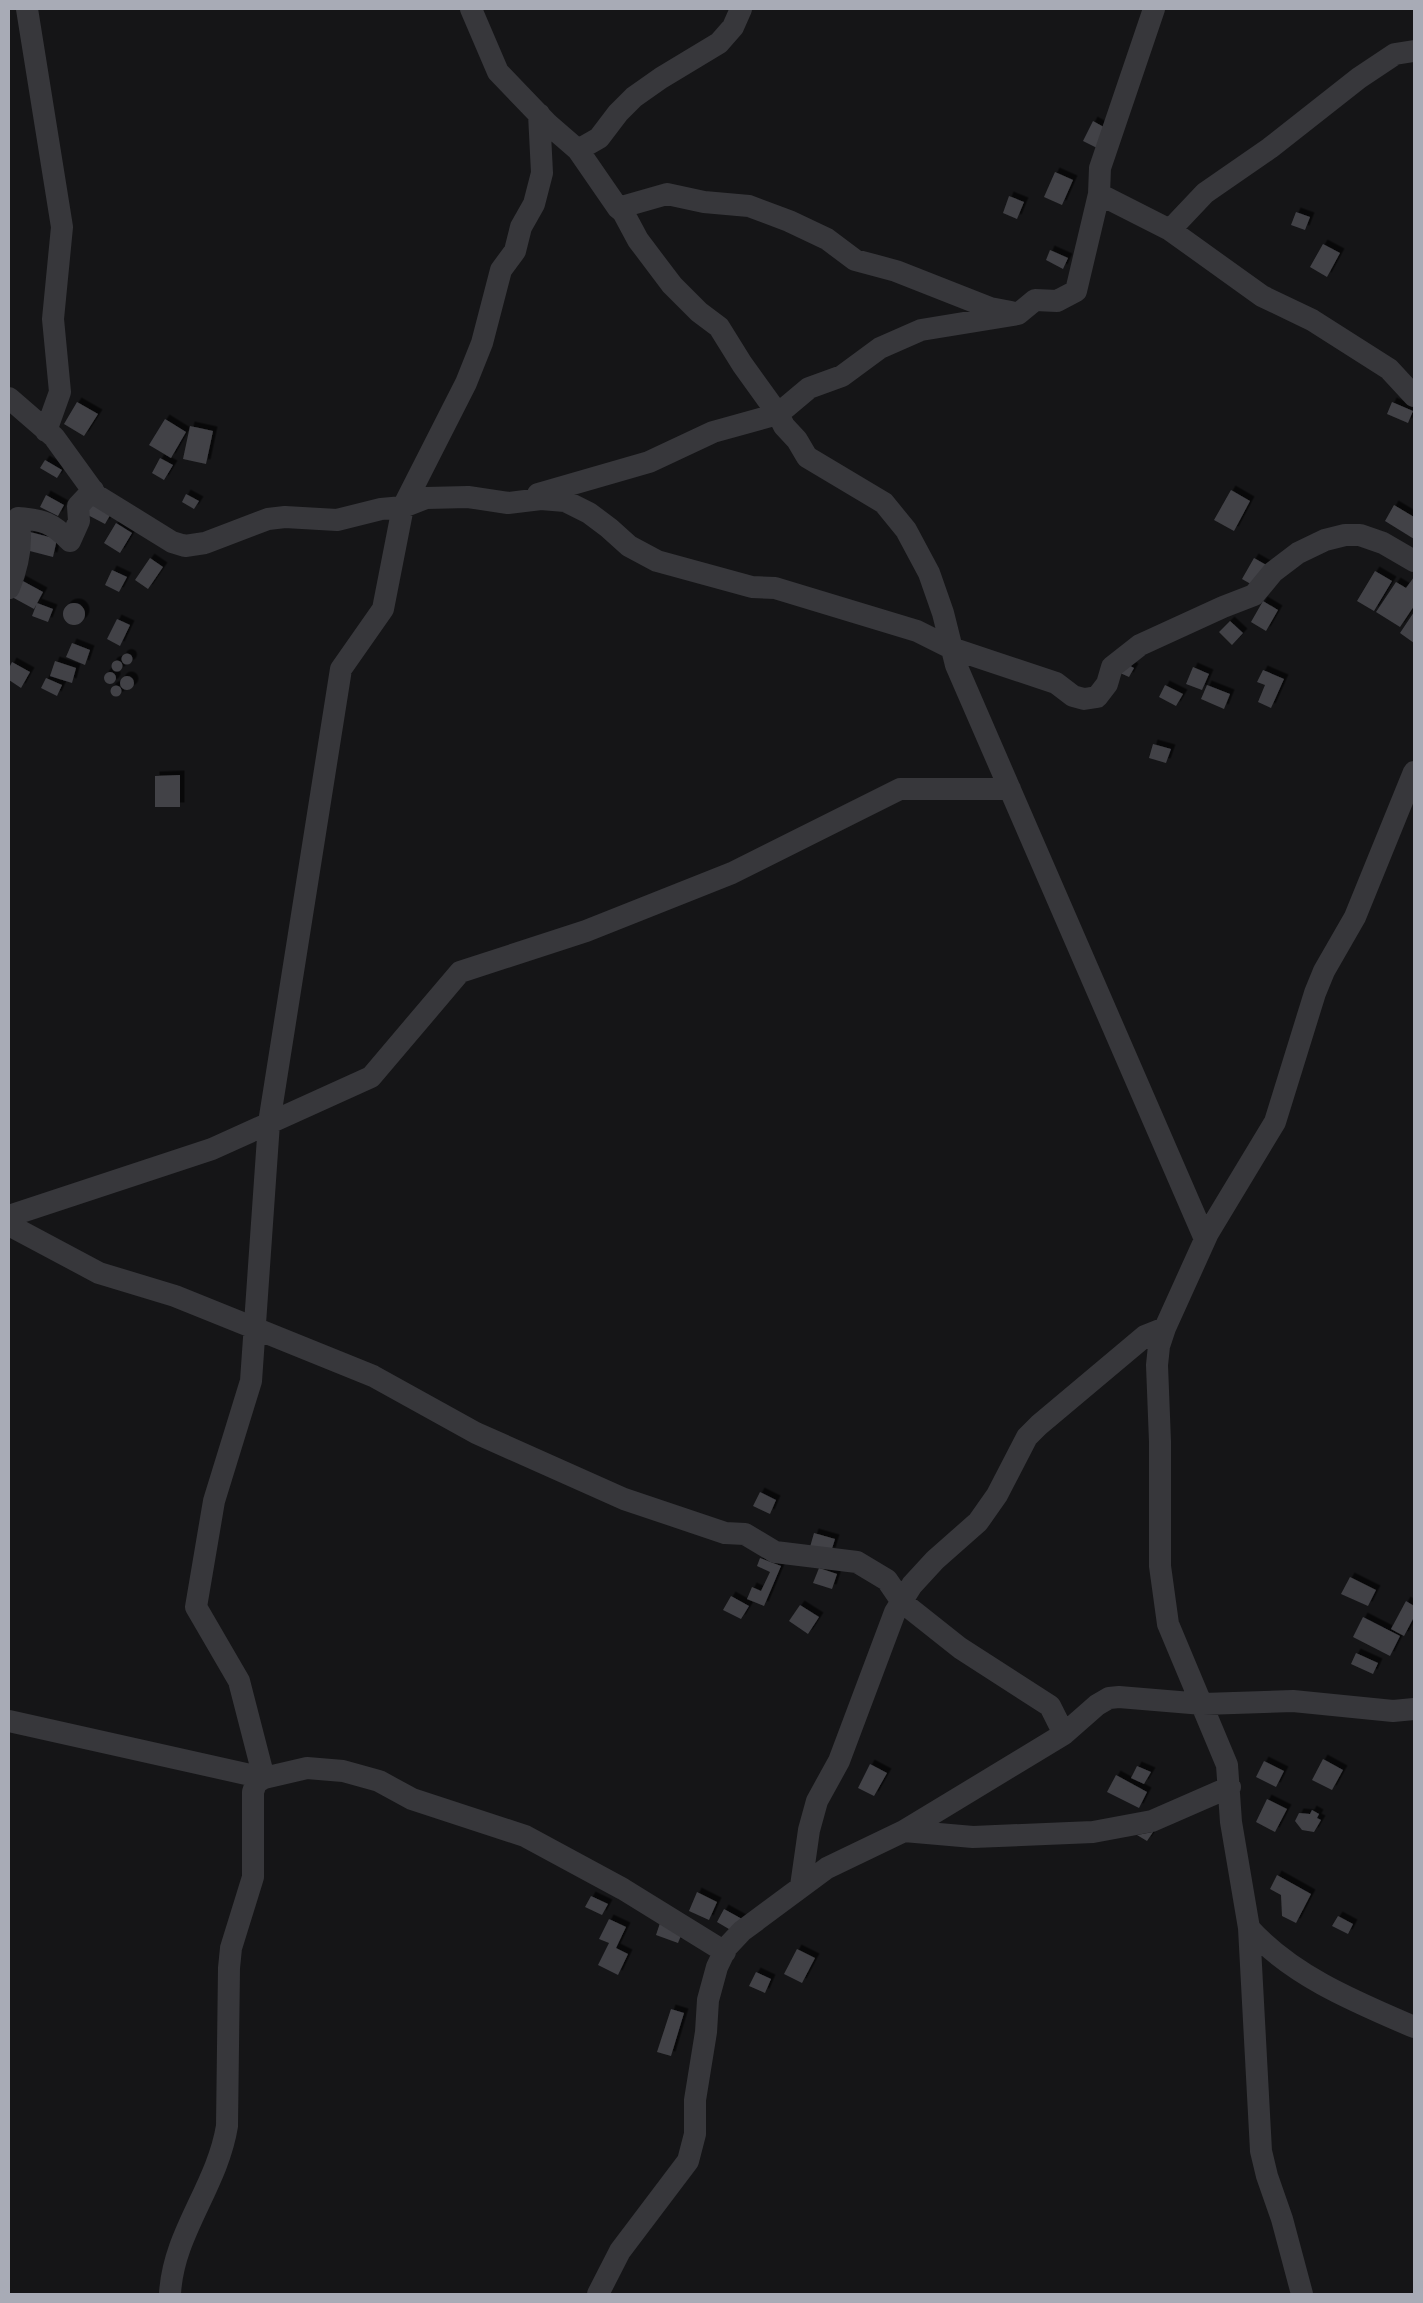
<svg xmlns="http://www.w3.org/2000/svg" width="1423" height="2303" viewBox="0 0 1423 2303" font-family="Karla,sans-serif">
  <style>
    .building { fill: #424247; filter: url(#shadow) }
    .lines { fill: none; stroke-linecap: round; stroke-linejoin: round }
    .minor { stroke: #37373b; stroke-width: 22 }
  </style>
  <defs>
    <filter id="shadow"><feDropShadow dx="4.5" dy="-4.5" stdDeviation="0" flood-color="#0009"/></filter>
  </defs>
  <rect width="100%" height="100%" fill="#151517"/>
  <path class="building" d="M1093,121L1109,130L1099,149L1083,141Z
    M1055,172L1073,180L1062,205L1044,197Z
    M1009,196L1024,202L1017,219L1003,213Z
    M1296,212L1310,217L1305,230L1291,225Z
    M1323,244L1340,253L1327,277L1310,267Z
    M1050,250L1068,258L1063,269L1046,260Z
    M77,402L98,414L84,436L64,424Z
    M1392,402L1413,411L1408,423L1387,414Z
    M165,419L186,432L171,458L149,445Z
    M190,426L213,431L206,464L183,459Z
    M160,458L173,465L164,480L152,473Z
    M45,460L62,470L57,478L40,468Z
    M1231,490L1250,501L1234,531L1214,520Z
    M186,494L199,501L194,509L182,502Z
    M46,495L64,505L58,516L40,507Z
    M90,497L113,510L105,524L82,512Z
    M1394,505L1414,517V539L1385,521Z
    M116,523L132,533L120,553L104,543Z
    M30,532L57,539L53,557L26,550Z
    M150,558L163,567L148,589L135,580Z
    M1254,558L1268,566L1256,587L1242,579Z
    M112,570L127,577L119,592L105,585Z
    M1375,571L1392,581L1374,611L1357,601Z
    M1414,577V606L1400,627L1376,612L1396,582L1406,588Z
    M21,580L43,592L34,609L12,597Z
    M1263,601L1278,610L1266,631L1251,622Z
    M63 614a11 11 0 1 1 22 0a11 11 0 1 1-22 0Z
    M37,603L53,609L48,622L32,616Z
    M1414,612V643L1400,633Z
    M117,619L130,625L120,646L107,639Z
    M1230,621L1243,633L1232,645L1219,632Z
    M72,643L90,650L85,665L66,657Z
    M121.5 659a5.5 5.5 0 1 1 11 0a5.5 5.5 0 1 1-11 0Z
    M111.5 666a5.5 5.5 0 1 1 11 0a5.5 5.5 0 1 1-11 0Z
    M55,661L76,668L72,683L50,676Z
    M12,662L30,672L21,688L9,680V668Z
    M1123,662L1134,668L1129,677L1118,672Z
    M1193,667L1209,674L1202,690L1186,684Z
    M1263,670L1284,679L1271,708L1258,702L1265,685L1257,682Z
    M104 678a6 6 0 1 1 12 0a6 6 0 1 1-12 0Z
    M120 683a7 7 0 1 1 14 0a7 7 0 1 1-14 0Z
    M46,678L62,685L57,696L41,688Z
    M1165,685L1183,694L1176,706L1159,697Z
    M1207,685L1230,694L1224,709L1201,699Z
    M110.5 691a5.5 5.5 0 1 1 11 0a5.5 5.5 0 1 1-11 0Z
    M1153,744L1171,749L1166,763L1149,758Z
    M180,775V807H155V776Z
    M760,1492L776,1500L770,1514L753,1506Z
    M814,1533L835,1539L831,1552L810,1547Z
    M760,1558L781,1566L764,1606L747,1599L752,1587L761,1591L770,1572L757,1566Z
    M819,1568L837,1574L832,1589L813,1583Z
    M1350,1577L1376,1590L1368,1606L1341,1594Z
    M731,1596L749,1606L741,1619L723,1610Z
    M1406,1601L1414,1606V1617L1404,1636L1391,1629Z
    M800,1605L819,1617L808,1634L789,1621Z
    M1363,1617L1400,1636L1390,1656L1353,1637Z
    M1356,1653L1378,1663L1373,1674L1351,1664Z
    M1323,1759L1343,1770L1332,1790L1312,1780Z
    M1264,1761L1284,1771L1276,1787L1256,1777Z
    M870,1764L887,1773L874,1796L858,1788Z
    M1137,1766L1151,1772L1144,1784L1131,1778Z
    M1116,1775L1147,1792L1139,1808L1107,1792Z
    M1267,1799L1287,1809L1275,1832L1256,1822Z
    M1312,1810L1319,1814L1317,1818L1321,1820L1314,1832L1302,1830L1295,1821L1299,1813L1310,1814Z
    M1153,1832L1147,1841L1137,1835Z
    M1277,1875L1311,1894L1296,1923L1282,1916L1281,1895L1270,1889Z
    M697,1892L717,1902L709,1920L689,1911Z
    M591,1896L608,1904L602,1915L585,1907Z
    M724,1909L742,1919L734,1932L717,1922Z
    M1338,1916L1353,1924L1348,1934L1332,1926Z
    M609,1919L626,1927L616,1948L628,1954L618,1975L598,1965L609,1943L599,1939Z
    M661,1920L684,1928L678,1943L656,1935Z
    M797,1949L815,1958L802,1983L784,1974Z
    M756,1972L771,1979L765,1993L749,1986Z
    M671,2009L684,2013L671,2056L657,2052Z"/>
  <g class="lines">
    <path class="minor" d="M27,9L62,227L53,319L60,392L46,431
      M471,9L498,72L548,124L578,150L618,208L623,212L638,240L672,285L699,312L719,327L742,364L778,414L784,426L797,440L807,457L884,503L906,530L929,573L943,613L956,665L1205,1239
      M578,150L599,138L618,113L634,97L661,78L719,43L733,27L741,9
      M1099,194L1100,168L1154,9
      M618,208L667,194L704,202L749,206L789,221L827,239L855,260L896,271L990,308L1011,312
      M1170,230L1262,296L1312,320L1389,369L1414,396
      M9,398L54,437L96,495L172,542L185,546L205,543L268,519L285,517L337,520L381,509L403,507L426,498L468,497L508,503L541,499L565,501L589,513L609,528L629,546L657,561L752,587L775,588L917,631L951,648L1056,683L1073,696L1084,699L1097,697L1107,684L1112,667L1140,645L1223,607L1254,595L1273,572L1298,553L1325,540L1345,535H1360L1383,543L1414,561
      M538,494L649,462L713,432L778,414L809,388L842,376L880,348L921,330L1018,314L1035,300L1057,301L1076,291L1099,194L1170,230L1205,193L1270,148L1359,78L1395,54L1414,51
      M9,588C18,566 23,541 18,518C44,520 52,523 70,541L79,521L78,506L93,490
      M9,1216L212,1149L371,1077L460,972L586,931L732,873L900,789H1010
      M9,1225L99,1273L175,1296L373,1376L476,1433L624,1499L725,1533L745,1534L775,1552L857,1562L887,1580L902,1602L960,1648L1050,1706L1064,1734
      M9,1721L264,1778
      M264,1778L239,1681L196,1607L214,1501L251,1381L269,1123L341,669L383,609L403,507L466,383L482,343L501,270L515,251L521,227L534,204L542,173L539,114
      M904,1831L973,1837L1093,1832L1152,1821L1230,1787
      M801,1886L809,1830L817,1801L839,1761L895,1612L912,1585L935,1560L978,1522L997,1495L1027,1437L1039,1425L1145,1336L1165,1328
      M1249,1928C1292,1976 1356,2002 1414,2027
      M170,2294C173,2233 217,2187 227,2126L229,1968L231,1948L253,1877V1792L256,1783L264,1778L307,1768L343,1771L379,1781L412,1799L525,1836L623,1889L725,1952
      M598,2294L620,2251L688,2161L695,2134V2100L706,2032L708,2000L717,1967L726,1948L742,1931L827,1868L904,1831L1064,1734L1097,1705L1109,1698L1119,1697L1203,1704L1293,1701L1393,1711L1414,1709
      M1302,2294L1282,2219L1267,2176L1261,2151L1249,1928L1231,1822L1227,1765L1168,1624L1160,1566V1442L1157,1365L1159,1346L1165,1328L1208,1233L1275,1122L1315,993L1324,971L1355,917L1414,772"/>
  </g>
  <rect width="1423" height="2303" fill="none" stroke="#a8abb6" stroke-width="20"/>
</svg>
